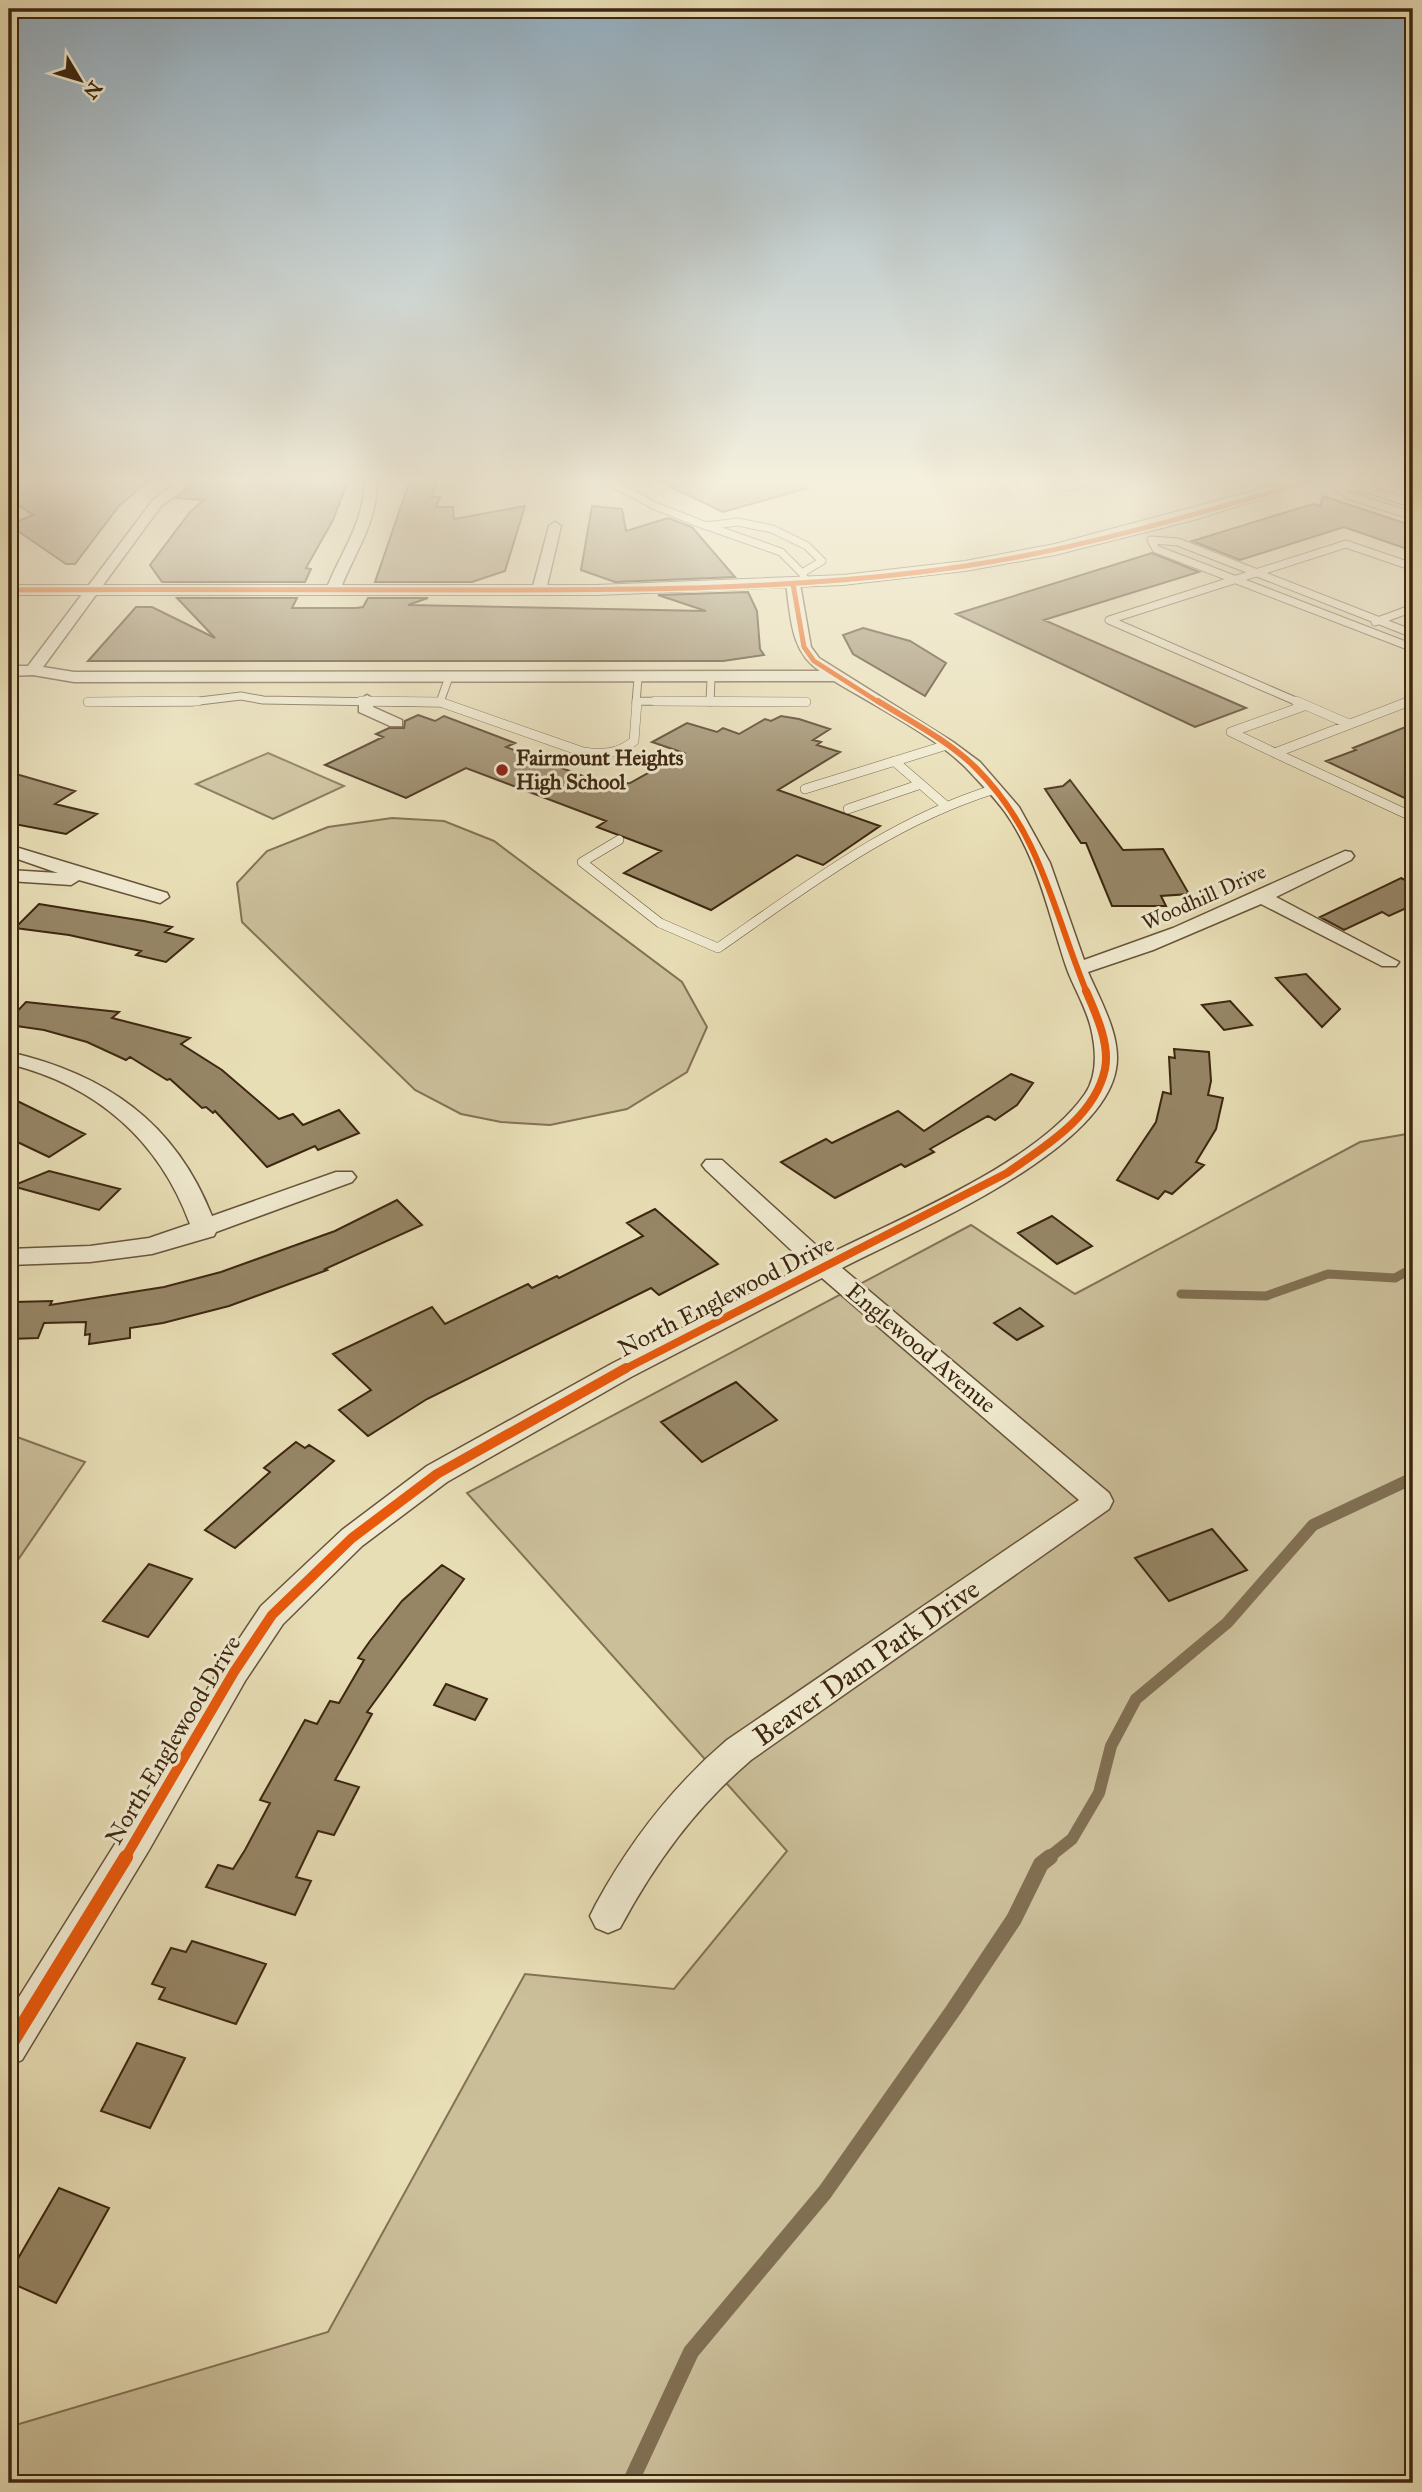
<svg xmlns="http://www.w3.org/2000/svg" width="1422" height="2492" viewBox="0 0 1422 2492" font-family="'IM FELL Great Primer',serif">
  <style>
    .green { fill: #cbbf9a; stroke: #847255; stroke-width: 2 }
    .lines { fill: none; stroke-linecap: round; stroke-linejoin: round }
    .stream-far2 { stroke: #816f52; stroke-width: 9 }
    .stream-far1 { stroke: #816f52; stroke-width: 12 }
    .stream { stroke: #816f52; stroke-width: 16 }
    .building { fill: #968666; stroke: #3d2610; stroke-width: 2 }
    .service-far1-casing { stroke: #68543a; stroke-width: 9 }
    .service-casing { stroke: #68543a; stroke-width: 10 }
    .minor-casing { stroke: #68543a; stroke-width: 3 }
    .tertiary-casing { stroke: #68543a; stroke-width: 2 }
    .service-far1 { stroke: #f0ead0; stroke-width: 7 }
    .service { stroke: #f0ead0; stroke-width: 9 }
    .minor { fill: #f0ead0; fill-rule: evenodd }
    .tertiary { fill: #f0ead0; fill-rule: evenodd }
    .cycleway-far4-casing { stroke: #f0ead0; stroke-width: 8 }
    .cycleway-far3-casing { stroke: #f0ead0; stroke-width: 10 }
    .cycleway-far2-casing { stroke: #f0ead0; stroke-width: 12 }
    .cycleway-far1-casing { stroke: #f0ead0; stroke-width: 15 }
    .cycleway-casing { stroke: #f0ead0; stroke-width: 18 }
    .cycleway-far4 { stroke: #e8590c; stroke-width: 5 }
    .cycleway-far3 { stroke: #e8590c; stroke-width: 6 }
    .cycleway-far2 { stroke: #e8590c; stroke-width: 8 }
    .cycleway-far1 { stroke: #e8590c; stroke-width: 10 }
    .cycleway { stroke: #e8590c; stroke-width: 14 }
    .poi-dot { fill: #8f2418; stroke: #f0ead0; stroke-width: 2.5 }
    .labels { text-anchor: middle; stroke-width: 6; stroke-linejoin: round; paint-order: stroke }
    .far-poi-label { font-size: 21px; font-weight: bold; fill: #3d2610; stroke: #f0ead0; text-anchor: start }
    .far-street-label { font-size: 21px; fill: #3d2610; stroke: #f0ead0 }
    .street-label { font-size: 24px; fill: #3d2610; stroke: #f0ead0 }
    .near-street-label { font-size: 28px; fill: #3d2610; stroke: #f0ead0 }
  </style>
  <rect width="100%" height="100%" fill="#e8deb6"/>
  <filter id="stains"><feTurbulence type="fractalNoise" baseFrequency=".00286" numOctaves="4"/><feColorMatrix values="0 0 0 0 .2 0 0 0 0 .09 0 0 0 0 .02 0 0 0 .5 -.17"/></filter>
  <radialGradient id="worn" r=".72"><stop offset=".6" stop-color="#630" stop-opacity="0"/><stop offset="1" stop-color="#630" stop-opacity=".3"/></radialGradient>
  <path class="green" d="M268,753L344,786L273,819L196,784Z
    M392,818L444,821L494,841L682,982L707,1027L687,1072L627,1109L550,1125L501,1122L461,1114L415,1090L242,922L237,883L267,851L328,827Z
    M1413,1133V2483H9V2427L328,2332L525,1974L674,1989L787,1851L467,1493L971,1225L1075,1294L1360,1142Z
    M9,1434L85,1462L9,1573Z"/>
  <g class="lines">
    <path class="stream-far2" d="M1181,1294L1266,1296L1328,1274L1395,1278L1413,1268"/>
    <path class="stream-far1" d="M1048,1858L1072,1839L1099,1793L1111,1746L1136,1699L1227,1623L1313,1525L1413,1478"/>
    <path class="stream" d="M630,2483L691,2352L825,2192L954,2009L1014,1919L1041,1864L1050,1857"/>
  </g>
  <path class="building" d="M9,478H152L119,506L75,564H66L9,525L33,515L9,499Z
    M200,478H349L333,520L306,568L311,569L305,582H162L150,565L190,512L204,500L176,498Z
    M653,478H807L808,488L723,512Z
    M437,482L431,497H440L436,507H453L454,519L525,506L505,571L472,582H375L409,483Z
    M1323,496L1413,526V551L1344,527L1240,560L1192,541L1313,504L1320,506Z
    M592,506L622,509L626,531L668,518L692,527L735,577L615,582L581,570Z
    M1152,553L1199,572L1044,620L1246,708L1195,727L956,614Z
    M748,592L757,611L760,649L764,655L723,661H88L136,607H152L215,638L177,598H297L292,608H356L363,607L368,598H428L408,605L706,611L658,595Z
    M863,628L910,641L946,663L925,696L853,654L843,635Z
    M418,715L435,721L444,716L515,743L506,747L604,784L630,783L684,753L652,742L687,723L717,732L723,728L739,734L765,719L771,721L781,716L799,719L830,729L813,740L821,742L817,745L840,752L778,790L880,826L823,865L797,855L711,910L624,873L661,851L597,827L606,821L466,768L406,798L325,765L383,737L376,734L389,728H404L405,721Z
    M1413,724V802L1326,761L1356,750L1353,748Z
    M9,772L75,791L55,804L97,814L66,834L9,823Z
    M1070,780L1123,850L1163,849L1189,894L1161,896L1166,906H1112L1086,843H1081L1045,789L1063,786Z
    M1401,878L1413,884V905L1389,916L1382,912L1344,930L1320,917Z
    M39,904L144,921L172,927L165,932L193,939L166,962L136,955L141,951L69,935L15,928Z
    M1306,974L1340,1009L1322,1027L1276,978Z
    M1230,1001L1252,1025L1224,1030L1202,1005Z
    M26,1002L119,1012L112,1018L190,1038L181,1044L222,1070L279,1119L293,1114L303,1125L339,1110L359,1133L318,1150L315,1146L267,1167L215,1111L213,1113L206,1107L202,1108L170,1079L167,1080L130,1057L126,1060L87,1042L44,1030L9,1025V1020Z
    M1174,1049L1209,1052L1211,1081L1208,1095L1223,1098L1216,1129L1196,1162L1204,1165L1172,1194L1165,1191L1158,1199L1117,1180L1156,1122L1163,1092L1171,1094L1169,1057L1175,1058Z
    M1011,1074L1033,1083L1017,1105L995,1120L988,1116L930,1149L934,1152L905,1167L901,1164L835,1198L781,1162L826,1139L832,1143L898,1111L924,1131Z
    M9,1097L85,1134L49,1157L9,1138Z
    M49,1171L120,1189L99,1210L12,1186Z
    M397,1200L422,1225L325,1269L327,1270L229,1306L163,1323L130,1328V1338L89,1344L90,1334L85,1335L86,1322L44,1323L38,1338L9,1339V1316L14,1302L52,1301L50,1305L164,1287L221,1272L335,1231Z
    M655,1209L718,1264L659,1295L651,1288L427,1399L368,1436L339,1410L371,1390L333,1354L432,1307L445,1324L528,1284L532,1288L557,1276L559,1278L643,1236L627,1223Z
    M1052,1216L1092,1246L1057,1264L1018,1233Z
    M1020,1308L1043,1326L1017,1340L994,1323Z
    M736,1382L777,1420L702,1462L661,1422Z
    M296,1442L305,1448L309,1445L334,1461L235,1548L205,1530L270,1472L264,1468Z
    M1212,1529L1247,1570L1169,1601L1135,1558Z
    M149,1564L192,1579L148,1637L103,1621Z
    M442,1565L464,1579L367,1712L372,1714L335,1780L359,1787L334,1835L318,1831L296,1877L311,1881L295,1915L206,1887L218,1865L233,1869L245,1850L270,1803L260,1800L305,1720L317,1724L330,1701L339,1703L364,1660L358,1658L370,1641L402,1601Z
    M446,1684L487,1699L475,1720L434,1705Z
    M192,1941L266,1964L236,2024L159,1999L165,1988L152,1984L171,1948L186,1952Z
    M137,2043L185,2058L150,2128L101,2111Z
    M59,2188L109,2208L56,2303L9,2282V2274Z"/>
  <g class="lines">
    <g class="service-far1-casing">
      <path id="service-far1" d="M603,478L653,505L706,526L738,522L772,529L807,546L822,561L802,573L807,583
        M1317,479L1338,486
        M1067,487L1101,478
        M1413,504L1364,488L1338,486L1347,495L1413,516
        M710,527L781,552L802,573
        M1375,622L1413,608
        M1413,634L1178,542L1151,540L1156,549L1413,648
        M636,701L806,702
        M88,702H191L241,696L263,700L442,703
        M440,702L449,677
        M710,702L711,679
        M636,703L638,678
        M1300,703L1109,620L1346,544L1413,567
        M1406,703L1413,700"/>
    </g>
    <g class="service-casing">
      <path id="service" d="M361,701L440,702L583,752C602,755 619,754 634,741L637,701
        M655,701L806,702
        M1296,701L1349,724
        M88,702L198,701
        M1304,706L1231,732L1275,753L1410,701
        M1275,753L1413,817
        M894,761L945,805
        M805,789L947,745
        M848,809L921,784
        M619,840L582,862L660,923L718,948C807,886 891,821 995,789"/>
    </g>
    <g class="minor-casing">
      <path id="minor" d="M183,478H198L161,506L43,667L74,672L820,671C790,652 791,616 786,584L793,580L800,584L811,647L819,658L953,742L980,762L1019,807L1050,863L1084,960L1173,928L1345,851L1351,852L1354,856L1351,860L1276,897L1399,962L1396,966H1382L1261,904L1153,950L1088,972C1100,1000 1122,1037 1116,1069C1102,1153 913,1231 842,1268L1109,1493L1113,1501L1109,1509L751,1760C695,1808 655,1863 620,1928L608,1933L596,1928L590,1916L596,1904C631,1840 672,1787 727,1740L1079,1500L822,1278L631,1377L447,1482L362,1546L283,1624L245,1681L149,1850L22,2060L9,2066V2013L125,1828L223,1663L261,1606L342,1530L427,1466L613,1363L807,1265L706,1170L702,1165L706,1160H722L827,1255C902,1217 1037,1163 1085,1094C1098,1075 1096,1049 1091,1028C1086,1007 1074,988 1067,969C1049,916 1038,858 1005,812C995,798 982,785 970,772C939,738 875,706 834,681L74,682L33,675L9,676V666H28L153,500Z
        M364,478H376C380,519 354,553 340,590L328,593L326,590C340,553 367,519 364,478Z
        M555,522L561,526L546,590L534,593L532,590L549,526Z
        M367,695L375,700L373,707L402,720V726H390L359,712V700Z
        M9,845L167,893L169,897L160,903L79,880L71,885L9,881V870L58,873L9,856Z
        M9,1052C105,1074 175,1122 212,1216L336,1172H352L356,1177L352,1182L216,1232L214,1236L152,1254L90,1262L9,1265V1249L90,1246L149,1238L190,1224C159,1140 96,1085 9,1064Z"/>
    </g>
    <g class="tertiary-casing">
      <path id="tertiary" d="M1302,478H1327L1194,520L1055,555L965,571L843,585L597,595H9V585H597L843,575L965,561L1055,544Z"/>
    </g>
    <use href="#service-far1" class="service-far1"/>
    <use href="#service" class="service"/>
    <use href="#minor" class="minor"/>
    <use href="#tertiary" class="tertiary"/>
    <g class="cycleway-far4-casing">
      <path id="cycleway-far4" d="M793,584L804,647L814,661L880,703
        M9,590C164,589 319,590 474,590C638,590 803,590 965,566C1086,548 1203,512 1320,478"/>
    </g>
    <g class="cycleway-far3-casing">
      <path id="cycleway-far3" d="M878,701C910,721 947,740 975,767C1041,832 1053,911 1087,993"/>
    </g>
    <g class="cycleway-far2-casing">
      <path id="cycleway-far2" d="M623,1370L1007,1173C1044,1147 1095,1117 1105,1069C1110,1044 1096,1014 1086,991"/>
    </g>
    <g class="cycleway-far1-casing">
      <path id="cycleway-far1" d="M125,1858L234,1672L272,1615L352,1538L437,1474L626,1368"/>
    </g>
    <g class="cycleway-casing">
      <path id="cycleway" d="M9,2047L126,1857"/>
    </g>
    <use href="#cycleway-far4" class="cycleway-far4"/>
    <use href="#cycleway-far3" class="cycleway-far3"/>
    <use href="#cycleway-far2" class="cycleway-far2"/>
    <use href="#cycleway-far1" class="cycleway-far1"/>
    <use href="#cycleway" class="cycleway"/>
  </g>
  <linearGradient id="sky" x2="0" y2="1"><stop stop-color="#91acbe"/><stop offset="0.58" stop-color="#f5f0de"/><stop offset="1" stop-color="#f5f0de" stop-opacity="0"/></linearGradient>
  <rect width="1422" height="827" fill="url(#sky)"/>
  <circle class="poi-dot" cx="502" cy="770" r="7"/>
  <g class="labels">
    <g class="far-poi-label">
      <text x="516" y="765">Fairmount Heights<tspan x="516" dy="24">High School</tspan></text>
    </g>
    <g class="far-street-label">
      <text transform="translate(1204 897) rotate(-24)" y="7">Woodhill Drive</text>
    </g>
    <g class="street-label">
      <text transform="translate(726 1296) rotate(-27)" y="8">North Englewood Drive</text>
      <text transform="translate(921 1348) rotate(40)" y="8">Englewood Avenue</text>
      <text transform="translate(173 1740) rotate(-59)" y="8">North Englewood Drive</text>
    </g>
    <g class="near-street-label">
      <text transform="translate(866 1662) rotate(-35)" y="10">Beaver Dam Park Drive</text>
    </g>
  </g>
  <rect width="1422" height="2492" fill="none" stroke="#e8deb6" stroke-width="35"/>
  <rect x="10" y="10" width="1401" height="2471" fill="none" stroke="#3d2610" stroke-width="3.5"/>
  <rect x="18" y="18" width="1387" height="2457" fill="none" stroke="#3d2610" stroke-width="2"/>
  <g transform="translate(80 80) rotate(128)" stroke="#f0ead0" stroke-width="5" paint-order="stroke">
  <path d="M0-5L12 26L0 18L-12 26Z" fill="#3d2610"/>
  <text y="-10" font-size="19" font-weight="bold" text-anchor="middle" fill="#3d2610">N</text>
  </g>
  <rect width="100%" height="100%" filter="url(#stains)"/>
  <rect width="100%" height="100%" fill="url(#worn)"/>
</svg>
